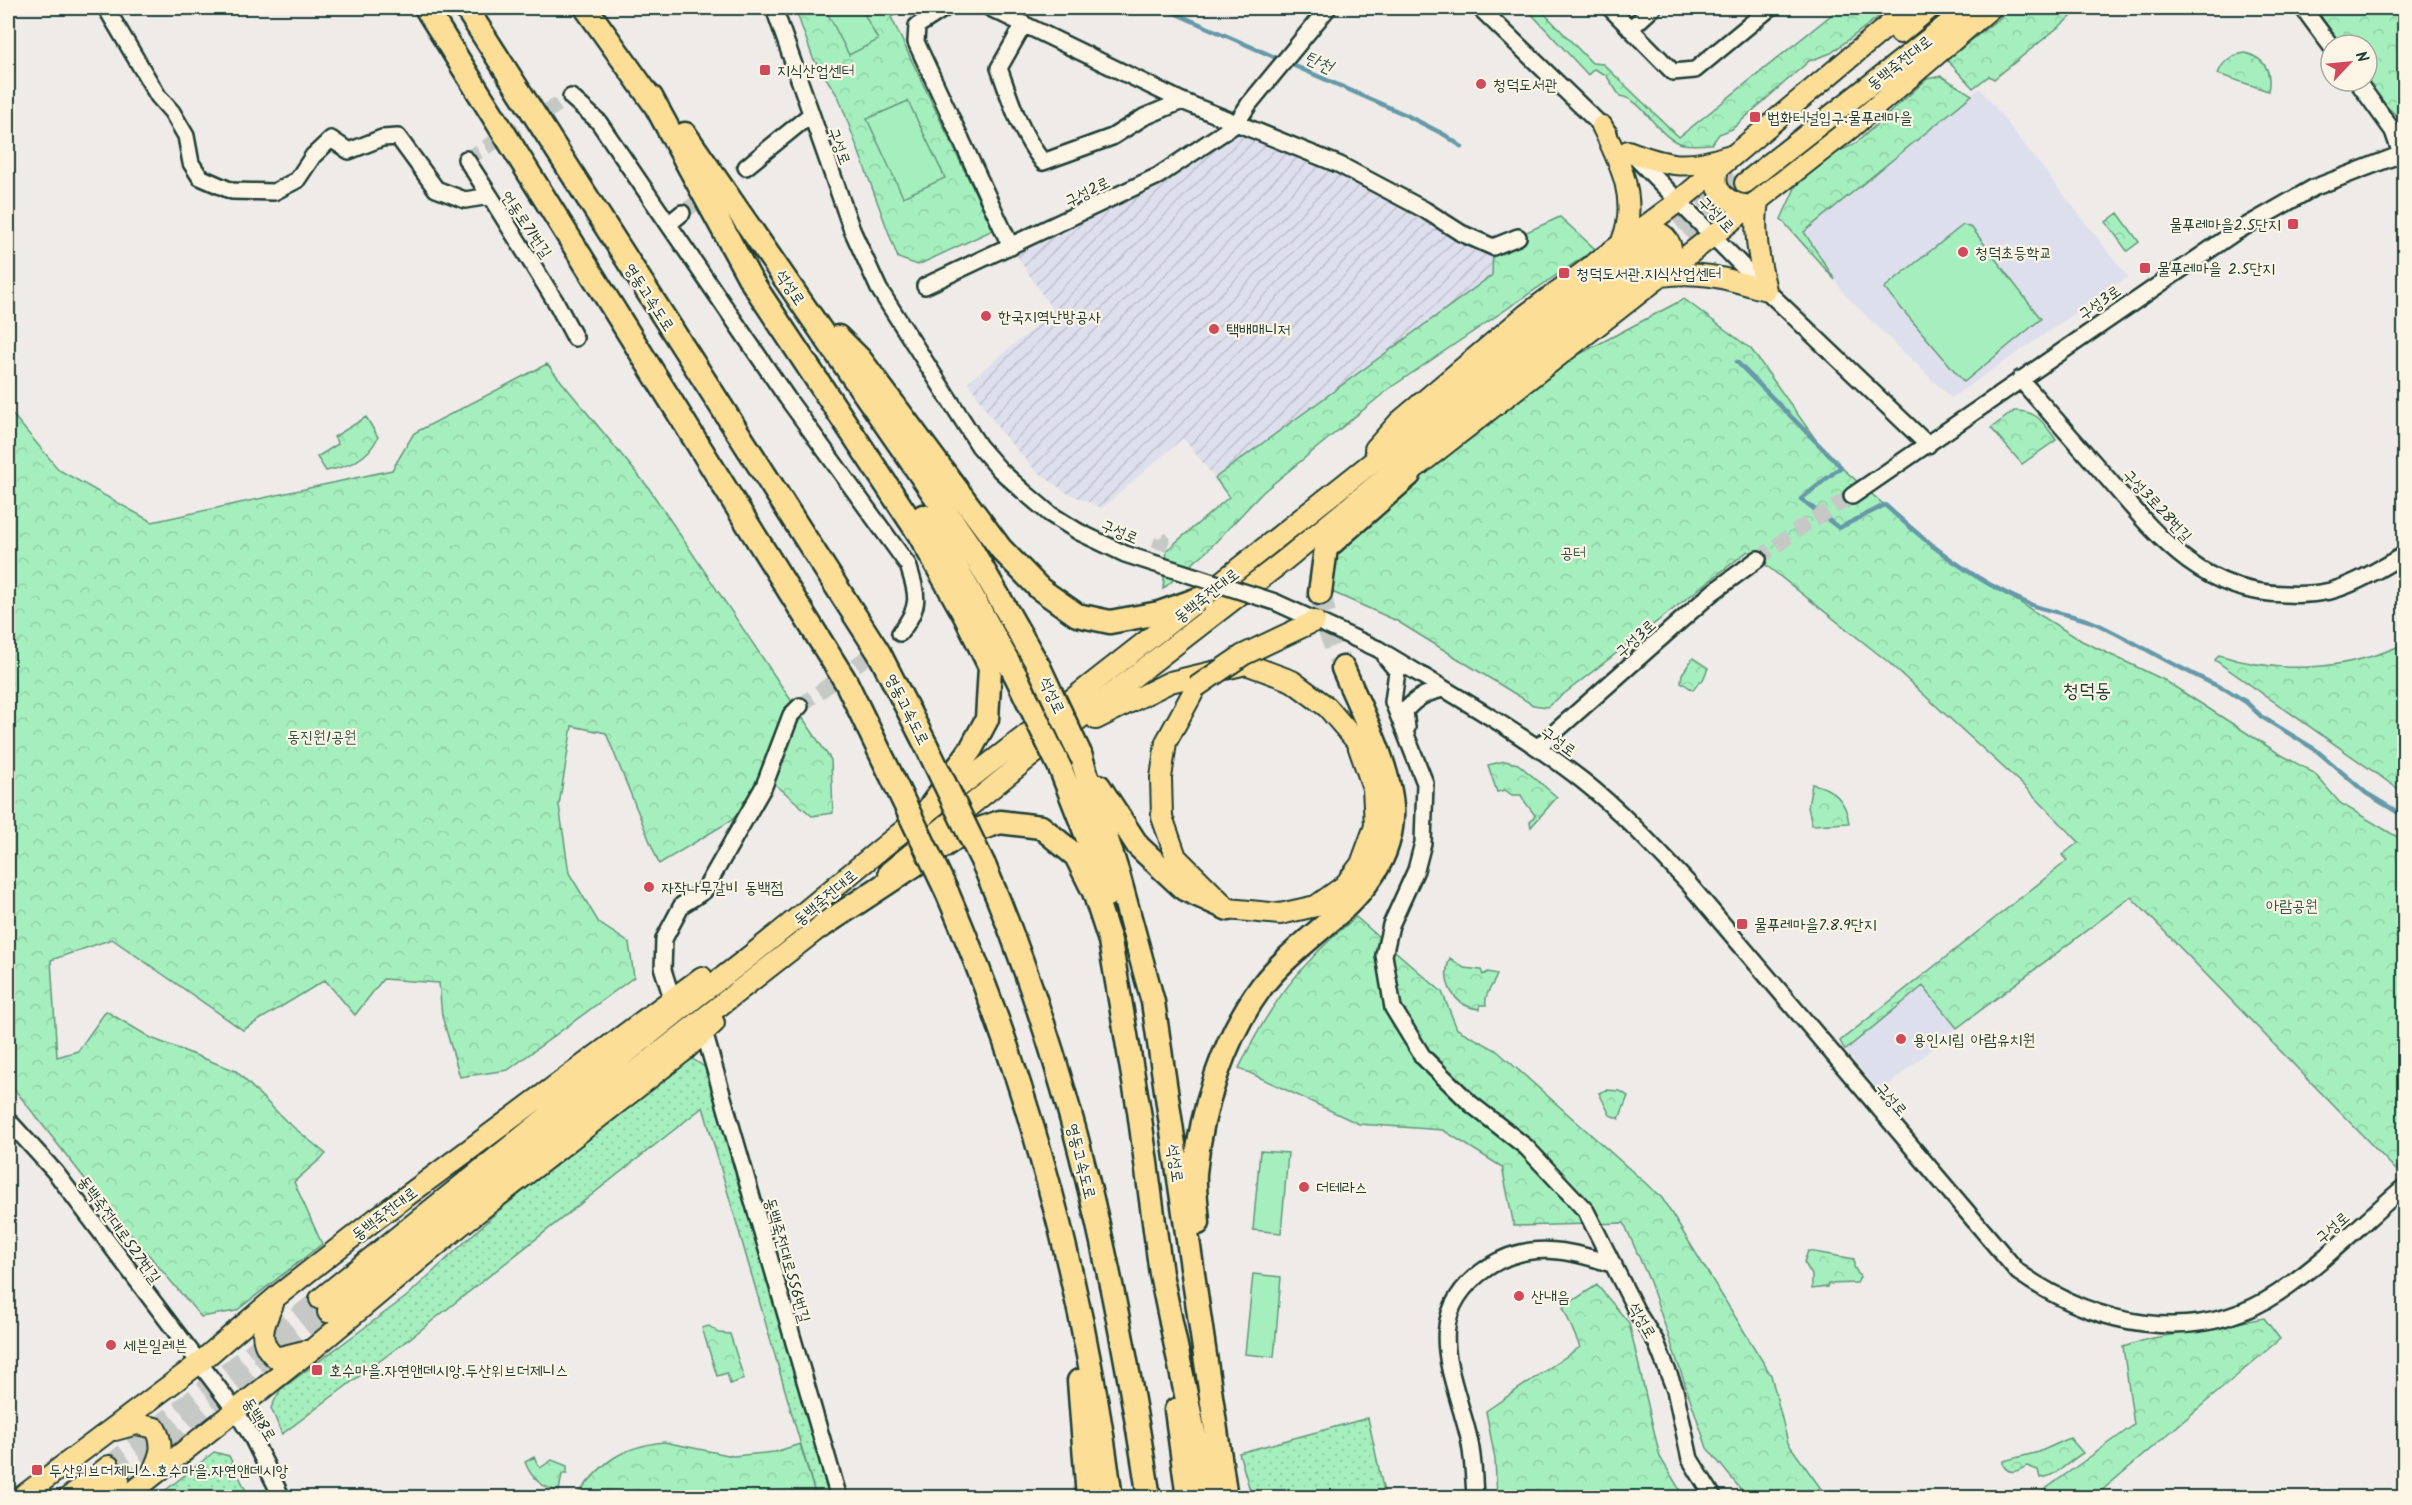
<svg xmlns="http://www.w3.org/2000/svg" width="2412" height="1505" viewBox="0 0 2412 1505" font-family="Kalam,'Poor Story',sans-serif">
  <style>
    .built { fill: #dedfec }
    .industrial { fill: url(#industrial-furrows) }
    .grass { fill: url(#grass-dots); stroke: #629679; stroke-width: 1.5 }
    .forest { fill: url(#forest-crowns); stroke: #629679; stroke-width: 1.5 }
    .pitch { fill: #a5efbe; stroke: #629679; stroke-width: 1.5 }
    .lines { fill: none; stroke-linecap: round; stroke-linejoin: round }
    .stream { stroke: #6599a8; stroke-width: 4.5 }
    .minor-tunnel { stroke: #c5c8c4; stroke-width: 15; stroke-dasharray: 15 8; stroke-linecap: butt }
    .major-tunnel { stroke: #c5c8c4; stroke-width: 20; stroke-dasharray: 20 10; stroke-linecap: butt }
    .highway-tunnel { stroke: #c5c8c4; stroke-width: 22; stroke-dasharray: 22 11; stroke-linecap: butt }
    .minor-casing { stroke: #1f3d34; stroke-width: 20 }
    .major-casing { stroke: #1f3d34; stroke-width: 24 }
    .highway-casing { stroke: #1f3d34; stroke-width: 27 }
    .minor { stroke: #fcf5e5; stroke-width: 15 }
    .major { stroke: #fdde96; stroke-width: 20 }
    .highway { stroke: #fdde96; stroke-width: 22 }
    .minor-bridge-casing { stroke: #1f3d34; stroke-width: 20; stroke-linecap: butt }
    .major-bridge-casing { stroke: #1f3d34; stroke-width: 24; stroke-linecap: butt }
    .highway-bridge-casing { stroke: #1f3d34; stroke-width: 27; stroke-linecap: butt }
    .minor-bridge { stroke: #fcf5e5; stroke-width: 15 }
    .major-bridge { stroke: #fdde96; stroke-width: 20 }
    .highway-bridge { stroke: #fdde96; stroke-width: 22 }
    .poi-dot { fill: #d1495b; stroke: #fcf5e5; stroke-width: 2 }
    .labels { text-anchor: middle; stroke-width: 4.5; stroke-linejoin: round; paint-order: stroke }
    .street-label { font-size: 16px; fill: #1f3d34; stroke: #fcf5e5 }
    .poi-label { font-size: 16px; fill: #1f3d34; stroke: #fcf5e5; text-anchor: start }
    .park-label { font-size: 16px; fill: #335849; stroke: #fcf5e5 }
    .water-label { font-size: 18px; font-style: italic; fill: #365c5b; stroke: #fcf5e5 }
    .quarter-label { font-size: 20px; fill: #1f3d34; stroke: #fcf5e5 }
  </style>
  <defs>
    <pattern id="industrial-furrows" width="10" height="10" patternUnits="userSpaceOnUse" patternTransform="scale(1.5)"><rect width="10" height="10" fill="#dedfec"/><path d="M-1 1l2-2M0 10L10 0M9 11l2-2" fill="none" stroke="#bec0cb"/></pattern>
    <pattern id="grass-dots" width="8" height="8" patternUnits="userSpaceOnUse" patternTransform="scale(1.5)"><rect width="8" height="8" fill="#a5efbe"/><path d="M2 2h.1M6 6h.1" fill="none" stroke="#8ecea4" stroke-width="1.8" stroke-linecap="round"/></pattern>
    <pattern id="forest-crowns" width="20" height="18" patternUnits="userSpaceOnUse" patternTransform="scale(1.5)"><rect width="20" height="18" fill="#a5efbe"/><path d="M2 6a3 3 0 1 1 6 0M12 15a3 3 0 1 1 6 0" fill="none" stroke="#8ecea4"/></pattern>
  </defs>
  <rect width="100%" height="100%" fill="#eeebe8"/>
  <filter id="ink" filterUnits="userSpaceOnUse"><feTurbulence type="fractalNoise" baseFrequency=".0167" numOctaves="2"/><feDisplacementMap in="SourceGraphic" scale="12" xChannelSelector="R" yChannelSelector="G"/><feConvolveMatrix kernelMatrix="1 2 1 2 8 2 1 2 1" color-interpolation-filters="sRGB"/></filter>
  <g filter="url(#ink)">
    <path class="built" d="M1980,88L2128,277L1951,398L1845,295L1804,232Z
      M1923,986L1957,1028L1880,1092L1845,1050Z"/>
    <path class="industrial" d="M1236,124L1340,165L1493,247V275L1215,478L1183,438L1102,508L1065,492L1034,469L1000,431L968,382L1054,312L1011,247Z"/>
    <path class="grass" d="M691,1058L706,1068L833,1497H816L703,1107L413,1336L282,1434L271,1408L280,1390L406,1297L497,1212Z
      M1368,1418L1385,1497H1252L1239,1453Z
      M214,1452L229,1456L249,1497H230L227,1490L215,1497H157Z"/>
    <path class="forest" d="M795,8H909L891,17L993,230L918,265L898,258L839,98L813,58Z
      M1526,8H1539L1592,63L1603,64L1679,137L1840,8H1875L1878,17L1831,53L1809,61L1732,129L1719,134L1712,144C1703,144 1692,146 1683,144C1657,139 1646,100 1620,96L1606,75L1594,69L1588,75Z
      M2012,8H2082L1994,79L1989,76L1973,88L1947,60Z
      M2315,8H2404V122L2377,98L2366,81L2367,45H2341Z
      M2245,53C2265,58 2272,71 2268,91L2218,74C2223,60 2232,55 2245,53Z
      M1941,76L1972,95L1804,232L1835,280L1781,219L1796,186L1830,156L1856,143L1927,79Z
      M2118,213L2139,242L2127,251L2106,222Z
      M1560,217L1595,249L1390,388L1263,492L1207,551L1163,589L1167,550L1229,497L1215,478L1492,275L1493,247Z
      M1684,299L1751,349L1826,454L1938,552L2082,641L2164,680L2278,753L2314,773L2340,803L2404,841V1170L2400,1174L2131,897L1957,1028L1923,986L1845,1050L1840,1041L2067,861L2062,855L2079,842L2027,789L1887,661L1748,551L1547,707L1533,705L1397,621L1312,583L1319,560L1540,375Z
      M547,364L648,487L831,760L833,813L812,816L768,778L732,820L659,864L606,733L572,726L559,805L569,873L599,923L629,943L634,977L508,1070L460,1077L442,1016L439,983L383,979L355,1015L325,980L243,1030L112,939L51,960L57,1057L78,1051L106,1011L151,1038L236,1071L286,1121L326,1154L294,1182L322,1244L236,1311L201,1317L89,1184L8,1081V409L59,470L152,522L392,470L414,433Z
      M2014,411C2037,410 2043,422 2056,440L2022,464L1991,428Z
      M366,417L378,437C368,459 350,466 326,471L317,457L338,444L334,437Z
      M2404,644V793L2215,660L2219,655C2279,675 2347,670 2404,644Z
      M1693,658L1708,668L1702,682L1700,681L1693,690L1681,682L1682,674Z
      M1505,761L1518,764L1557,797L1531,827L1530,822L1535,815C1531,810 1523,800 1521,795H1512L1505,790L1497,792L1488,765Z
      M1812,784C1834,788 1846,801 1849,823L1812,825L1808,807Z
      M1356,917L1442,992L1457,1029L1496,1050L1662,1198L1771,1375L1788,1443L1827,1497H1747L1707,1448L1650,1282L1624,1223L1514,1226L1502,1167L1443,1130L1359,1124L1239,1068C1270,1004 1301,962 1356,917Z
      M1450,958L1464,968L1481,970L1483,975L1488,972L1497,974C1494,986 1484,992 1486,1005H1480V1009C1454,1007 1440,982 1450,958Z
      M1606,1090L1620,1091L1628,1096L1619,1119L1610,1115L1599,1093Z
      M1808,1251L1854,1259V1267L1860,1277L1857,1283L1828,1284L1827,1287L1812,1289V1275L1804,1262Z
      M1597,1285L1629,1323L1660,1457L1684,1497H1497L1495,1459L1486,1411L1580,1347L1563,1307Z
      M2264,1318L2280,1339L2094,1497L2033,1498L2134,1425L2123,1347L2148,1339Z
      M709,1326L719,1333L730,1334L744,1379L730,1384L727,1373L717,1376L702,1328Z
      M2070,1438L2083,1453C2069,1461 2056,1477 2040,1478L2038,1470L2027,1466C2017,1471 2010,1476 2003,1465V1461L2039,1452Z
      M664,1442L733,1456L775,1452L800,1444L816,1497H576C602,1462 620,1447 664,1442Z
      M534,1457L540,1468L552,1460L567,1466V1474H562L559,1491C541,1488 531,1478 525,1462Z"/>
    <path class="pitch" d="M825,8H861L878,40L849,55Z
      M908,101L945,178L903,197L867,119Z
      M1963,225L1972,228L2041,319L1964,382L1884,288Z
      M1260,1151L1288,1153L1281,1233L1253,1230Z
      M1253,1274L1281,1277L1274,1357L1245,1354Z"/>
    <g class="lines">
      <path class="stream" d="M1163,8L1404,114L1445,135L1462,147
        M1737,362L1841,467L1801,499L1839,528L1885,505C1929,545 1973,580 2027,603C2049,613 2075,614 2097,624C2141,645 2182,671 2227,690L2246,702L2262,717L2316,750L2366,793L2404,816"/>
      <path class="minor-tunnel" d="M466,159L571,97
        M682,213L746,167
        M1758,559L1800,528L1852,496
        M1151,571L1162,540L1160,537
        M800,706L900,633"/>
      <path class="major-tunnel" d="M1650,240L1733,174
        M1660,252L1745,183
        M109,1466L320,1299
        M119,1480L328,1312"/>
      <path class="highway-tunnel" d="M1320,593L1329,631L1343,668"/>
      <g class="minor-casing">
        <path id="minor" d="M106,8L158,96L172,112L186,136L191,163L200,177L232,191L274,192L297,180L313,156L331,139L349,151L382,138L398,137L436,189L465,200L490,196L557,304L575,338
          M774,8L852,230L879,289L979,446L1000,470L1023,491L1050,514L1079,532
          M945,8L917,26L916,42L1011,247
          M990,8L1182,101L1340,165L1425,210L1461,233L1493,247L1518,237
          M1480,8L1609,133
          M1610,8L1673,72L1695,70L1770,8
          M2303,8L2331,46
          M1024,24L999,68C1011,102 1020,133 1043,162L1112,137L1144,117L1182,101
          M1630,29L1653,8
          M2357,81L2393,131L2401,154
          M571,97L598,121L787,398L908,565C918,597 921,606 900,633
          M1631,153L1766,290L1928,445
          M466,159L490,196
          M746,167L810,115
          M670,223L682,213
          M925,286L1158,176L1236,124L1249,104L1328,8
          M2020,379C2049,412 2079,446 2108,479C2158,537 2201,593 2285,594C2300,595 2316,594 2330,591C2357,584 2380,568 2404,555
          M1852,496L2234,233L2313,188L2404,153
          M1378,649C1447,691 1519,731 1583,781C1622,812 1654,847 1688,883L2018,1272C2095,1326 2195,1348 2278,1293C2324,1262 2363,1222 2404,1187
          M1386,658L1397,671L1393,702L1425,783L1423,843L1416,870L1391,925L1384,955L1393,1008L1423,1057L1471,1104L1526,1147L1586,1211L1638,1314L1656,1342L1675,1390L1690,1459L1714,1498
          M1407,728L1405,711C1417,697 1426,693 1443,689
          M1538,747L1713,592L1758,559
          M672,998L663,970L664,939L682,905L704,891L764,786L791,715L800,706
          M704,1032L839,1498
          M8,1120L56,1173L235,1410L252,1437L282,1498
          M1475,1498C1474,1476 1473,1454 1468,1434C1452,1371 1420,1313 1487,1268C1527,1240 1571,1250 1614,1265"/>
      </g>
      <g class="major-casing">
        <path id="major" d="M1900,33L1930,8
          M1602,126C1620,163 1639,200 1622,241
          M1628,151C1667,166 1687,170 1727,156
          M1718,169C1711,193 1729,204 1751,206
          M1745,183L1968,8
          M1639,229C1662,229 1676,239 1670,264
          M1661,276C1701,270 1727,279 1766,290C1759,260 1753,231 1758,201
          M1375,449L1399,422L1527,314L1679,201L1909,8
          M1397,482L1852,127L1991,8
          M1096,719L1170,682L1246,664L1292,681L1327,707L1357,742L1373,788L1375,826L1361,864L1344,886L1316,906L1280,914L1228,909L1176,857L1162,817L1161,778L1166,742L1196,687
          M889,872L1026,760L1286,559L1660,252
          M320,1299L700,994C779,937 851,871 928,811C1171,624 1411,432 1650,240
          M273,1304C263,1325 256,1342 276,1358L305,1351
          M328,1312L833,917
          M115,1430L137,1424L155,1428C165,1445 160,1456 152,1473
          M20,1498L198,1364L276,1297L377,1218L702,977
          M68,1498L109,1466
          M97,1498L119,1480
          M125,1498L314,1348L461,1225L684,1051L714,1023"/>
      </g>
      <g class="highway-casing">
        <path id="highway" d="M426,8L846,682L890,773
          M466,8L879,653L927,747
          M586,8L658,109
          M651,97L750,279L919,534L965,616L990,667L987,719L971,749L925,814
          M685,134L969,545L1039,667
          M838,337L860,359L1001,549L1040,589L1077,615L1110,622L1159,613L1204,597
          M923,516L948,552L1016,676
          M1320,593L1326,548L1409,475
          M1080,754L1118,874L1153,1002L1226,1498
          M1061,770L1102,875L1107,895
          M1099,786L1138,846L1184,889L1228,909
          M984,865C1070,1066 1116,1282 1149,1498
          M947,892C1030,1085 1084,1290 1111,1498
          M822,926L957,837L1000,822L1041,827L1076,856L1094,892L1110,941L1139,1111L1161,1274L1200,1462
          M1198,1223C1197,1206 1194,1189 1195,1173C1201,1109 1224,1037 1262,986C1304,930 1388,897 1392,818C1395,775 1360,709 1343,668
          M1079,1381L1088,1498
          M1176,1410L1188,1498
          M1198,1448L1206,1498"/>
      </g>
      <use href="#minor" class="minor"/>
      <use href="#major" class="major"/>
      <use href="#highway" class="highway"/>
      <g class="minor-bridge-casing">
        <path id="minor-bridge" d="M1079,532L1125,554L1275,602L1378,649"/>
      </g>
      <g class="major-bridge-casing">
        <path id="major-bridge" d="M1196,687L1243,655L1315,621"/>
      </g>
      <g class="highway-bridge-casing">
        <path id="highway-bridge" d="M1039,667L1080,754
          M1016,676L1061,770
          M927,747L984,865
          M890,773L947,892"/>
      </g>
      <use href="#minor-bridge" class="minor-bridge"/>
      <use href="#major-bridge" class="major-bridge"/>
      <use href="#highway-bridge" class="highway-bridge"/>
    </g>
  </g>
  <g class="poi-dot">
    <rect x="759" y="64" width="12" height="12" rx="3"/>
    <circle cx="1481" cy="84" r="6"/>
    <rect x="1749" y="111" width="12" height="12" rx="3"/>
    <rect x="2287" y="218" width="12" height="12" rx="3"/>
    <circle cx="1963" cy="252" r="6"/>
    <rect x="2139" y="262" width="12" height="12" rx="3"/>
    <rect x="1558" y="267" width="12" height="12" rx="3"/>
    <circle cx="986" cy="316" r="6"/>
    <circle cx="1214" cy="329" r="6"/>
    <circle cx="649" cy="887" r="6"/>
    <rect x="1736" y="918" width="12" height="12" rx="3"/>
    <circle cx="1901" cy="1039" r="6"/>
    <circle cx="1304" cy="1187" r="6"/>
    <circle cx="1519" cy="1296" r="6"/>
    <circle cx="111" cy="1345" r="6"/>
    <rect x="311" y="1364" width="12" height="12" rx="3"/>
    <rect x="31" y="1464" width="12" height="12" rx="3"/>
  </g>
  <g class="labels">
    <g class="street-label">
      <text transform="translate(1899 62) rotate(-38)" y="6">동백죽전대로</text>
      <text transform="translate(840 146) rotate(70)" y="6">구성로</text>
      <text transform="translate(1087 191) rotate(-26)" y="6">구성2로</text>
      <text transform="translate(1717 214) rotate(46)" y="6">구성1로</text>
      <text transform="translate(527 224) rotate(56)" y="6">언동로71번길</text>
      <text transform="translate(791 287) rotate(56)" y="6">석성로</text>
      <text transform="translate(650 297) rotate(57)" y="6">영동고속도로</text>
      <text transform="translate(2099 302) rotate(-35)" y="6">구성3로</text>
      <text transform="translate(2158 505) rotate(47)" y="6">구성3로28번길</text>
      <text transform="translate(1120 531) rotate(23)" y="6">구성로</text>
      <text transform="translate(1206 595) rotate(-38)" y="6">동백죽전대로</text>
      <text transform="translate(1635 638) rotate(-42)" y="6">구성3로</text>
      <text transform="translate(1053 695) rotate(65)" y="6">석성로</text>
      <text transform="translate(908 709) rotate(63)" y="6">영동고속도로</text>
      <text transform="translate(1559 741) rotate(36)" y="6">구성로</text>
      <text transform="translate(825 897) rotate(-40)" y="6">동백죽전대로</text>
      <text transform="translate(1892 1099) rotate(49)" y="6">구성로</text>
      <text transform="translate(1082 1161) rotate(76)" y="6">영동고속도로</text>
      <text transform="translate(1176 1163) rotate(82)" y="6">석성로</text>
      <text transform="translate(384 1213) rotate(-37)" y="6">동백죽전대로</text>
      <text transform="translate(2332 1227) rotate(-41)" y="6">구성로</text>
      <text transform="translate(120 1229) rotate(54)" y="6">동백죽전대로527번길</text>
      <text transform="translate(788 1260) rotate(74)" y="6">동백죽전대로556번길</text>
      <text transform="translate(1643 1320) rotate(60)" y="6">석성로</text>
      <text transform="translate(260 1419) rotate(58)" y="6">동백8로</text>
    </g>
    <g class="poi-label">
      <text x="777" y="76">지식산업센터</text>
      <text x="1493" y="90">청덕도서관</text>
      <text x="1767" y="123">법화터널입구.물푸레마을</text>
      <text x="2281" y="230" text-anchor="end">물푸레마을2.5단지</text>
      <text x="1975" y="258">청덕초등학교</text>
      <text x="2157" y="274">물푸레마을 2.5단지</text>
      <text x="1576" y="279">청덕도서관.지식산업센터</text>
      <text x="998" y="322">한국지역난방공사</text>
      <text x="1226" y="335">택배매니저</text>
      <text x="661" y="893">자작나무갈비 동백점</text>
      <text x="1754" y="930">물푸레마을7.8.9단지</text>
      <text x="1913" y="1045">용인시립 아람유치원</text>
      <text x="1316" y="1193">더테라스</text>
      <text x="1531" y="1302">산내음</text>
      <text x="123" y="1351">세븐일레븐</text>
      <text x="329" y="1376">호수마을.자연앤데시앙.두산위브더제니스</text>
      <text x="49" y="1476">두산위브더제니스.호수마을.자연앤데시앙</text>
    </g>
    <g class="park-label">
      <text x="1573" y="558">공터</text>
      <text x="322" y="742">동진원1공원</text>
      <text x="2292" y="911">아람공원</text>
    </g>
    <g class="water-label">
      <text transform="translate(1319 62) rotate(24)" y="6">탄천</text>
    </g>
    <g class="quarter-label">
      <text x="2087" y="697">청덕동</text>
    </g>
  </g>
  <rect width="2412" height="1505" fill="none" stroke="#fcf5e5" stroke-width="30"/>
  <rect x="15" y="15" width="2382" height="1475" fill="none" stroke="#1f3d34" stroke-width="2" filter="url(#ink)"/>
  <g transform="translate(2349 63) rotate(64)"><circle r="28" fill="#fcf5e5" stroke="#a4ab9e" stroke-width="1.5"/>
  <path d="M0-4.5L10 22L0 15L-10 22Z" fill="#d1495b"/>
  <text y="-9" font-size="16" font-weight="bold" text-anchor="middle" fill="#1f3d34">N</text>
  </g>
</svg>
